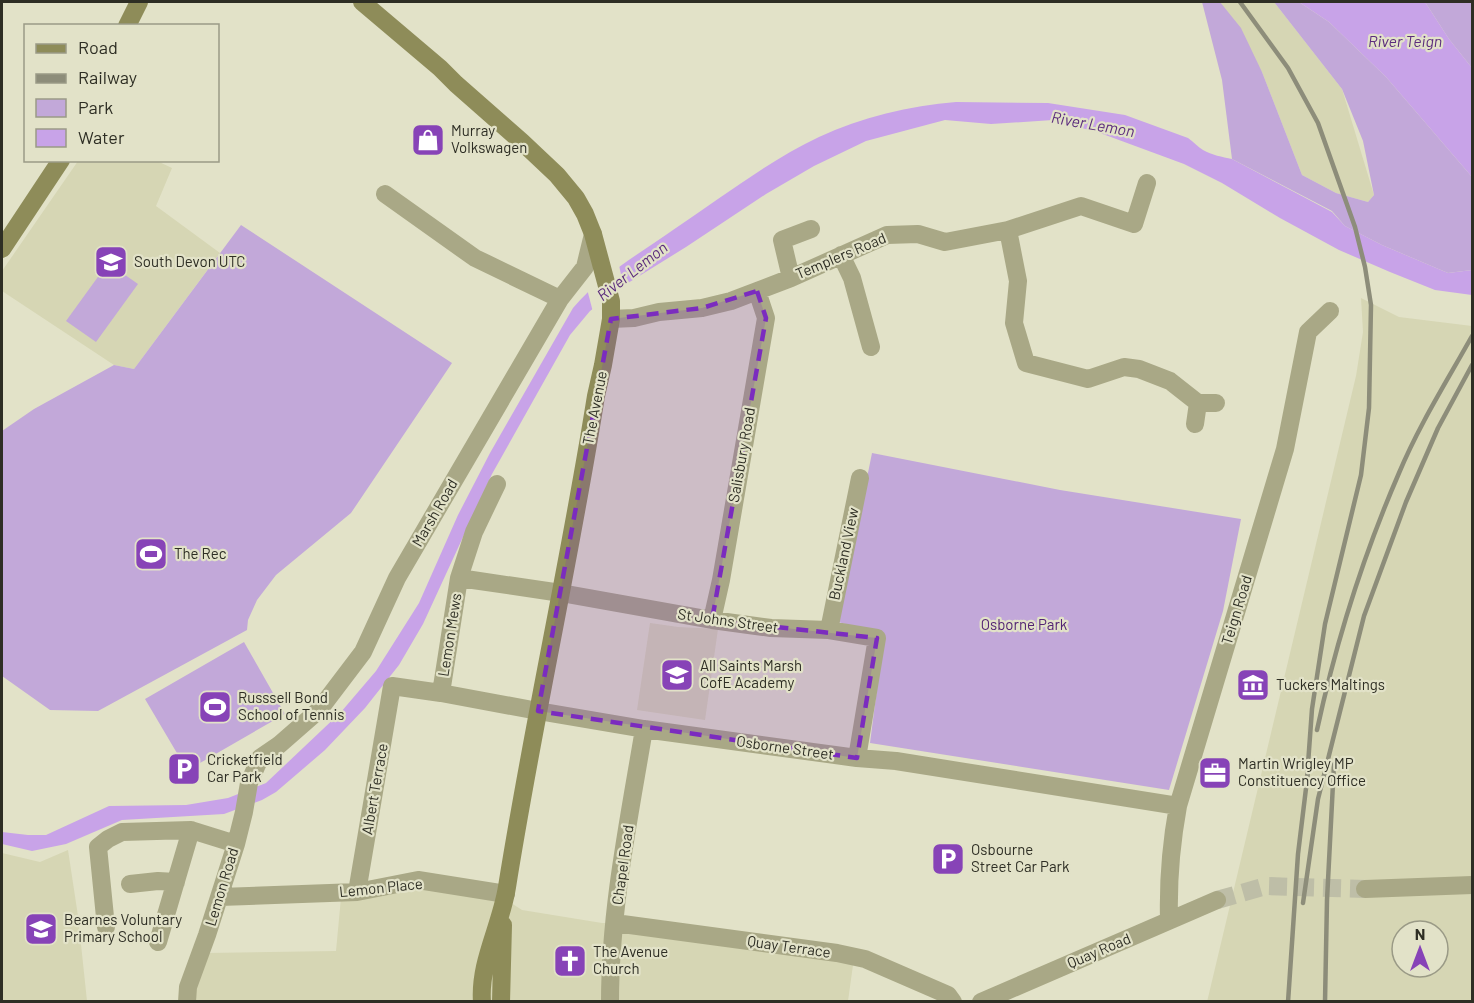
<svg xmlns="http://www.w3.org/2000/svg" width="1474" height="1003" viewBox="0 0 1474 1003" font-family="Barlow,sans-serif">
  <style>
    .built { fill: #d6d6b4; fill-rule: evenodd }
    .green { fill: #c2a8d9 }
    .water { fill: #c8a3e8 }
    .pier { fill: #e2e2c8 }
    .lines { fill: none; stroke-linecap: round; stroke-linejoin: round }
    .street-tunnel { stroke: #bebea7; stroke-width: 18; stroke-dasharray: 18 9; stroke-linecap: butt }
    .street { stroke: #a9a886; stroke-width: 18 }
    .secondary { stroke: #8e8c59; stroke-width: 18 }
    .rail { stroke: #8d8d7a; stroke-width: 4.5 }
    .marked { fill: #7b2cbf; fill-opacity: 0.2; stroke: #7b2cbf; stroke-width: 4.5; stroke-dasharray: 12 8; stroke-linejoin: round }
    .labels { text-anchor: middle; stroke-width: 4.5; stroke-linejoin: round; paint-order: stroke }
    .poi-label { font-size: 15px; fill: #2e2e24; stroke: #e2e2c8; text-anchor: start }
    .street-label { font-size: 15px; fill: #2e2e24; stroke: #e2e2c8 }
    .park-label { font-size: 15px; fill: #532474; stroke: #e2e2c8 }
    .water-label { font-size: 16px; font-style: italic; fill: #5c2d7d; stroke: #e2e2c8 }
  </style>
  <rect width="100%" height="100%" fill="#e2e2c8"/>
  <path class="built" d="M1220,2H1274L1342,89L1374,195L1368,202L1336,193L1302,175L1262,72Z
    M78,161H157L172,168L156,206L220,253L134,369L114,365L2,291V271Z
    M1361,298L1399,317L1472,326V1001L1207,1002L1356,376L1363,332ZM1402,931H1438V967H1402Z
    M650,623L678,627L718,629L705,720L637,710Z
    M68,850L78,916L87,1001H2V853L40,862Z
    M342,887H486L522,910L602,923H615L854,958L848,1001L187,1002L206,953L336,951Z"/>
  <path class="green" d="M1202,2H1220L1241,28L1262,72L1302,175L1336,193L1368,202L1374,195L1363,141L1342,89L1274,2H1299L1329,22L1386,77L1472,177V270L1448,273L1382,245L1345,226L1332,211L1232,159L1222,80Z
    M1425,2H1472V68L1449,39Z
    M241,225L452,363L351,513L276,575L257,600L248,620L247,630L98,711L50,710L2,676V431L34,409L114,365L134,369Z
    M108,263L138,284L96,342L66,321Z
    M872,453L1060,490L1241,519L1223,611L1169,790L870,743L884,634L838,622Z
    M244,642L285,714L200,763L184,765L145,699Z"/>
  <path class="water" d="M1299,2H1425L1449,39L1472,68V177L1386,77L1329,22Z
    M956,102L1048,103L1125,115L1188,138C1194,142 1198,147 1203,150C1212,155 1222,157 1232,159L1332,212L1345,226L1382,245L1448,273L1472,270V295L1435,290L1390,272L1339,250L1280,218L1222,183L1184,164L1100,133L1053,120L991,124L945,120L866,141L814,166L766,194L686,247L628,283L590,311L570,335L492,474L423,624L399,665L365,708L325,750L276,792L262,800L224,814L122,820L66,844L32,851L2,844V832L28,835H46L109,806L186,805L228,798L266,783L341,712L376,671L419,603L458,515L490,453L573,308C600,276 639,254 673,230C721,198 768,161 819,137C861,117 910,106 956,102Z"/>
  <path class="pier" d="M619,265L624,289L593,312L587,289Z"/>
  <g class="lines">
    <path class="street-tunnel" d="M1217,900L1266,886L1365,889"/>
    <path class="street" d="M385,194L475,258L560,299
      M1008,230L1018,281L1014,323L1026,363L1088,379L1124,367L1139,369L1170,381L1198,403
      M841,255L852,278L871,347
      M791,278L782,240L811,229
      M611,319L634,318L659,312L702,308L731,301L791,278L887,235L918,234L945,242L1008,230L1081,206L1134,224L1147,183
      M1195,424L1198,403H1216
      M459,578L561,593L712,620L771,628L829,630L877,638L857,758
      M712,620L721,580L766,318L757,291
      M829,630L860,478
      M441,693L459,578L474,532L497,484
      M130,884L158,881L176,882
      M1365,889L1472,885
      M357,892L392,686L441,693L538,711L644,729L857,758L896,761L1178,806
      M220,897L357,892L418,880L506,894
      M1169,919C1168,880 1171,844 1178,806L1285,449L1308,332L1330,311
      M615,923L837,953L865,959L948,995L953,1002
      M106,927L98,847L108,839L122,832L191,830
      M158,942L191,830L236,844
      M187,1002L188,987L207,935L236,844L244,812L249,783L260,758L279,745L319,710L363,652L397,578L560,299L585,267L593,234
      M610,1002C610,910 629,819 644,729
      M981,1002L1217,900"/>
    <path class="secondary" d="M362,2L440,68L456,84L522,142L557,175L576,198L585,214L593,234L611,301V319L603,365L596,396C570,560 533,723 507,887C501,926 479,962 482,1002
      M127,26L139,2
      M2,249L61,160
      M501,1002L503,925"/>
    <path class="rail" d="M1240,2L1288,68L1318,123L1355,227L1365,267L1371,305L1369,408L1361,475L1325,624L1312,709L1307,778
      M1317,730C1336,642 1363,556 1399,473C1419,425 1447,381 1472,336
      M1303,903L1318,799L1364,616L1406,502L1438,428L1472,365
      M1288,1002L1298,854L1308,772
      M1325,1002L1327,900L1334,764"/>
  </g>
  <path class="marked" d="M757,291L766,318L712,620L877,638L857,758L538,711L611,319L702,308Z"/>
  <defs>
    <g id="shop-square" transform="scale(1.725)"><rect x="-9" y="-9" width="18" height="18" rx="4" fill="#8743b7" stroke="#e2e2c8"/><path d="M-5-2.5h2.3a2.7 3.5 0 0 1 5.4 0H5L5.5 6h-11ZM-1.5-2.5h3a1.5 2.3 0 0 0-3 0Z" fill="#fff"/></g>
    <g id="school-square" transform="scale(1.725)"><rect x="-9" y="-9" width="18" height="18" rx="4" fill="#8743b7" stroke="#e2e2c8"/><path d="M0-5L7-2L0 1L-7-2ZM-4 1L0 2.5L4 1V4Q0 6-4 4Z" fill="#fff"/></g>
    <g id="stadium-square" transform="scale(1.725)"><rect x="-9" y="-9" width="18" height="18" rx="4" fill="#8743b7" stroke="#e2e2c8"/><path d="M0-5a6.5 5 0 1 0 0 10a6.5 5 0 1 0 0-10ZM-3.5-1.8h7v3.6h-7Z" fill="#fff"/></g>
    <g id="museum-square" transform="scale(1.725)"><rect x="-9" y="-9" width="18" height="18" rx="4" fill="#8743b7" stroke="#e2e2c8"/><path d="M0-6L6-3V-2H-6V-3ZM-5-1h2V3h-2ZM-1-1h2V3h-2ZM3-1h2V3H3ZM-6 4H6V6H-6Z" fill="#fff"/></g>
    <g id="parking-square" transform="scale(1.725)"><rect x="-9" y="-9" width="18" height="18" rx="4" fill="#8743b7" stroke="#e2e2c8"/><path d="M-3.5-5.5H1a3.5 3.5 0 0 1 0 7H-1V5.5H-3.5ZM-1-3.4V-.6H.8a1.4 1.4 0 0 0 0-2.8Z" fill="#fff"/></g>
    <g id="office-square" transform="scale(1.725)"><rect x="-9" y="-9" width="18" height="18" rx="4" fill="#8743b7" stroke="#e2e2c8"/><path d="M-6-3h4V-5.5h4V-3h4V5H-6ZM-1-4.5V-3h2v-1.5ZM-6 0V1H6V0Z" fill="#fff"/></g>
    <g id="church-square" transform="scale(1.725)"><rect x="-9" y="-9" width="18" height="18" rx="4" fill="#8743b7" stroke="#e2e2c8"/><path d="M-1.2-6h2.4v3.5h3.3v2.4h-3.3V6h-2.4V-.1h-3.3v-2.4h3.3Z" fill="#fff"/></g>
  </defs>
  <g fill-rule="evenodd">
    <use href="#shop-square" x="428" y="140"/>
    <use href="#school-square" x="111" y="262"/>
    <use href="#stadium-square" x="151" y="554"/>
    <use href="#school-square" x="677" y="675"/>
    <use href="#museum-square" x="1253" y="685"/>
    <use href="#stadium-square" x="215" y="707"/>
    <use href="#parking-square" x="184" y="769"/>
    <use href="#office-square" x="1215" y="773"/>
    <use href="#parking-square" x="948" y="859"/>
    <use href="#school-square" x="41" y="929"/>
    <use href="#church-square" x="570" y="961"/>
  </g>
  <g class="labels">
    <g class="poi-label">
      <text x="451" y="136">Murray<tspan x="451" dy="17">Volkswagen</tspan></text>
      <text x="134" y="267">South Devon UTC</text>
      <text x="174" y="559">The Rec</text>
      <text x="700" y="671">All Saints Marsh<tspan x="700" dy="17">CofE Academy</tspan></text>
      <text x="1276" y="690">Tuckers Maltings</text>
      <text x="238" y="703">Russsell Bond<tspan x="238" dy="17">School of Tennis</tspan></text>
      <text x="207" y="765">Cricketfield<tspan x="207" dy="17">Car Park</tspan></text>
      <text x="1238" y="769">Martin Wrigley MP<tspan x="1238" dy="17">Constituency Office</tspan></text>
      <text x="971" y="855">Osbourne<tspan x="971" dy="17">Street Car Park</tspan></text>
      <text x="64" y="925">Bearnes Voluntary<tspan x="64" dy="17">Primary School</tspan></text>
      <text x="593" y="957">The Avenue<tspan x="593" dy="17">Church</tspan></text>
    </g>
    <g class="street-label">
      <text transform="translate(841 256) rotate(-23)" y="5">Templers Road</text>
      <text transform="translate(595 408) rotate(-79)" y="5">The Avenue</text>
      <text transform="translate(742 455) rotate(-80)" y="5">Salisbury Road</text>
      <text transform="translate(435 513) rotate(-60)" y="5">Marsh Road</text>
      <text transform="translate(844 554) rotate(-78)" y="5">Buckland View</text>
      <text transform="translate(1237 610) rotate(-73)" y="5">Teign Road</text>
      <text transform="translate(728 621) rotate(8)" y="5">St Johns Street</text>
      <text transform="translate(450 635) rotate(-81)" y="5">Lemon Mews</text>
      <text transform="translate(785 748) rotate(8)" y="5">Osborne Street</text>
      <text transform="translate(375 789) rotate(-80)" y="5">Albert Terrace</text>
      <text transform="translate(623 865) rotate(-82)" y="5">Chapel Road</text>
      <text transform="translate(222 887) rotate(-73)" y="5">Lemon Road</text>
      <text transform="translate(381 888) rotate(-6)" y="5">Lemon Place</text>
      <text transform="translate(789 947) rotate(8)" y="5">Quay Terrace</text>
      <text transform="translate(1099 951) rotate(-23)" y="5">Quay Road</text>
    </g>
    <g class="park-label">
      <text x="1024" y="630">Osborne Park</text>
    </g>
    <g class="water-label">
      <text x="1405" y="47">River Teign</text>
      <text transform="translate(1093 124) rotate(10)" y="6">River Lemon</text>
      <text transform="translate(632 271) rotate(-38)" y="6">River Lemon</text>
    </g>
  </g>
  <rect width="1474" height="1003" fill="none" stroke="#2e2e24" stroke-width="6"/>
  <rect x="24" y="24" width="195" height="138" fill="#e2e2c8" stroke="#9a9a86" stroke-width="1.5"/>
  <rect x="36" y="44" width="30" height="9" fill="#8e8c59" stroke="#9a9a86" stroke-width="1.5"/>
  <text x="78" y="54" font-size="18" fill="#2e2e24">Road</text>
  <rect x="36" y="74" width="30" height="9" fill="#8d8d7a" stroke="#9a9a86" stroke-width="1.5"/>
  <text x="78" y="84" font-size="18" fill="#2e2e24">Railway</text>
  <rect x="36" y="99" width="30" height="18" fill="#c2a8d9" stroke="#9a9a86" stroke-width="1.5"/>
  <text x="78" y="114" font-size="18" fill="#2e2e24">Park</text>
  <rect x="36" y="129" width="30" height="18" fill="#c8a3e8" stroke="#9a9a86" stroke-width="1.5"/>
  <text x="78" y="144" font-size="18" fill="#2e2e24">Water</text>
  <g transform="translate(1420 949)"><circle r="28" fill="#e2e2c8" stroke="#9a9a86" stroke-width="1.5"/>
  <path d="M0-4.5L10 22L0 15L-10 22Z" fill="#8743b7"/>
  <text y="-9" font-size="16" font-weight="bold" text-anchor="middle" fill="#2e2e24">N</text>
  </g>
</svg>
